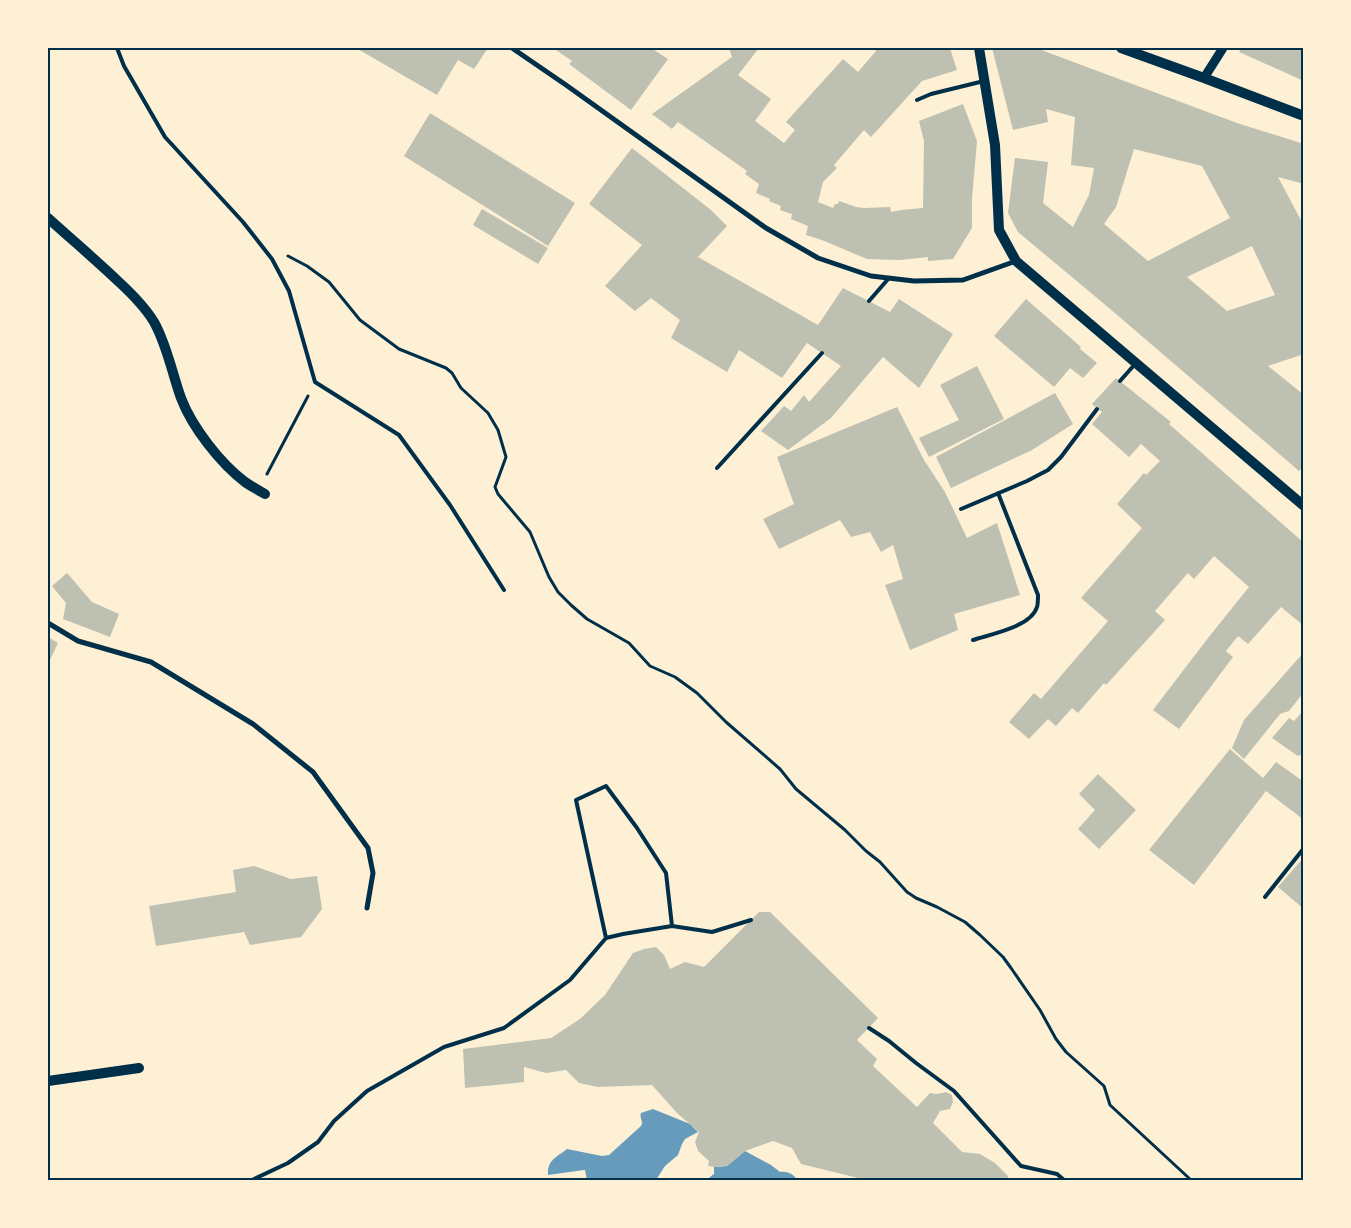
<svg xmlns="http://www.w3.org/2000/svg" width="1351" height="1228" viewBox="0 0 1351 1228" font-family="'PT Sans',sans-serif">
  <style>
    .water { fill: #669bbc }
    .building { fill: #bec0b2; fill-rule: evenodd }
    .lines { fill: none; stroke-linecap: round; stroke-linejoin: round }
    .path { stroke: #003049; stroke-width: 3 }
    .service { stroke: #003049; stroke-width: 4 }
    .minor { stroke: #003049; stroke-width: 5 }
    .tertiary { stroke: #003049; stroke-width: 9 }
    .secondary { stroke: #003049; stroke-width: 10 }
    .neatline { fill: none; stroke: #003049; stroke-width: 2 }
  </style>
  <rect width="100%" height="100%" fill="#fdf0d5"/>
  <path class="water" d="M653,1109L690,1124L698,1132L685,1139L682,1144L678,1155L665,1166L656,1180H587L585,1170H584L548,1175C547,1160 557,1157 567,1149L602,1156L609,1155L641,1126C644,1122 639,1118 641,1113Z
    M745,1151L771,1165L780,1172C787,1171 794,1174 797,1180H706L714,1174V1167L727,1166Z"/>
  <path class="building" d="M356,48H488L474,69L458,60L437,95Z
    M553,48H651L668,59L631,110L569,64L572,61Z
    M729,48H759L738,75L771,99L755,121L784,143L795,130L786,122L843,59L858,72L876,51L873,48H950L957,70L922,81L871,137L864,130L834,165L837,168L823,182L818,202L833,208L835,204H838L839,201L856,207L864,208L890,207L891,212L901,210L923,208L924,141L919,121L963,104L977,141L972,199V228L953,259L928,261V257L900,260L867,259L822,240L806,235L808,226L791,219L792,214L780,210L781,206L769,201L770,199L756,193L759,184L745,174L747,171L678,122L672,129L652,114L732,57Z
    M992,48H1036L1237,123L1304,144V184L1278,177L1304,226V354L1268,366L1304,395V466L1299,471L1109,308L1018,232L1008,213L1015,158L1048,162L1043,203L1073,227L1089,195L1094,168L1071,165L1075,117L1046,109L1048,122L1013,130ZM1134,149L1202,166L1230,218L1148,261L1104,224L1116,207ZM1252,246L1275,295L1227,311L1187,277Z
    M1242,48H1304V81L1239,52Z
    M430,113L575,203L548,246L404,156Z
    M632,148L711,210L727,226L698,257L818,325L843,288L890,312L899,299L953,334L919,388L883,357L831,418L788,450L761,431L784,406L791,411L804,395L809,402L841,366L807,343L782,378L739,350L727,372L671,338L680,320L651,298L635,311L605,286L642,245L589,204Z
    M482,209L548,248L538,264L473,225Z
    M1026,299L1081,347L1080,349L1097,363L1083,378L1070,368L1054,387L994,336Z
    M977,366L1004,419L929,457L919,438L959,420L940,385Z
    M1116,378L1171,422L1169,424L1304,543V626L1281,607L1248,644L1238,636L1226,651L1233,657L1179,729L1153,710L1208,638L1249,587L1214,556L1194,579L1188,573L1155,611L1165,620L1106,685L1104,683L1078,713L1072,708L1056,726L1048,719L1029,739L1009,722L1034,693L1041,699L1108,621L1081,598L1142,528L1117,504L1144,473L1146,475L1160,461L1141,444L1129,457L1092,424L1102,412L1092,404Z
    M1055,393L1073,424L1032,450L951,488L936,457Z
    M897,407L924,460L945,492L967,538L997,523L1020,595L954,614L958,630L910,650L885,585L903,579L893,545L881,552L870,532L851,537L840,520L779,549L763,519L794,504L777,457Z
    M67,573L92,602L119,614L110,637L63,619L66,603L52,586Z
    M48,637L58,643L48,664Z
    M1304,652V692L1289,711L1280,714L1244,759L1232,748L1244,720Z
    M1304,710V755L1302,754L1298,756L1272,738L1289,718L1294,721Z
    M1230,749L1263,778L1276,762L1304,782V820L1266,791L1194,885L1149,850Z
    M1098,774L1136,810L1099,849L1078,829L1095,810L1079,794Z
    M1304,857V909L1278,887Z
    M254,866L291,879L317,876L322,909L301,937L250,945L244,932L156,946L149,906L236,892L233,870Z
    M759,912H770L878,1018L857,1040L877,1059L873,1066L917,1107L930,1093L937,1094L946,1092L952,1095L953,1102L950,1109L940,1111L933,1123L962,1152L980,1154L995,1163L1008,1176L1007,1180H859L858,1178L801,1164L792,1148L773,1141L745,1151L727,1166L714,1167L708,1166L709,1161L698,1151L695,1142L699,1132L677,1113L652,1085L598,1087L579,1083L566,1070L546,1073L524,1067V1082L465,1088L463,1049L551,1038L580,1019L605,995L633,953L644,949L656,947L664,955L670,969L685,962L704,967Z"/>
  <g class="lines">
    <path class="path" d="M288,256L307,266L329,282L360,320L399,349L446,368L452,373L461,388L488,413L498,430L506,457L495,487L498,494L530,532L549,577L558,592L571,605L587,619L629,643L650,666L675,677L697,693L726,722L780,769L796,789L845,830L866,851L880,862L907,892L916,898L937,907L965,922L980,935L1003,957L1011,968L1040,1010L1056,1039L1066,1052L1104,1086L1110,1105L1191,1180
      M267,474L308,396"/>
    <path class="service" d="M117,48L124,66L165,137L243,222L272,259L289,291L315,382L399,435L450,505L504,590
      M917,100L931,94L984,81
      M869,301L889,278
      M1120,381L1136,363
      M717,468L822,353
      M961,509L1027,481L1048,470L1061,457L1097,409
      M973,640C991,634 1031,627 1037,607C1038,604 1038,599 1038,595L998,493
      M1265,897L1304,848
      M672,926L712,932L751,920
      M869,1028L889,1041L916,1063L954,1091L1021,1166L1057,1174L1064,1180
      M252,1180L288,1163L318,1142L334,1121L367,1091L444,1047L504,1028L570,980L606,938L623,934L672,926L666,873L637,828L606,786L576,800L606,938"/>
    <path class="minor" d="M512,48L566,85L766,228L818,258L871,276L914,281L963,280L1016,261
      M48,623L78,641L151,662L253,724L313,772L368,848L373,873L367,908"/>
    <path class="tertiary" d="M1204,78L1223,48"/>
    <path class="secondary" d="M979,48L995,145L999,230L1016,261L1304,506
      M1121,48L1204,78L1304,116
      M48,218C71,239 96,260 119,282C132,294 145,307 154,322C167,345 172,373 181,398C192,427 220,463 245,482C251,486 258,490 265,494
      M48,1081L139,1068"/>
  </g>
  <rect width="1351" height="1228" fill="none" stroke="#fdf0d5" stroke-width="98"/>
  <rect x="49" y="49" width="1253" height="1130" class="neatline"/>
</svg>
